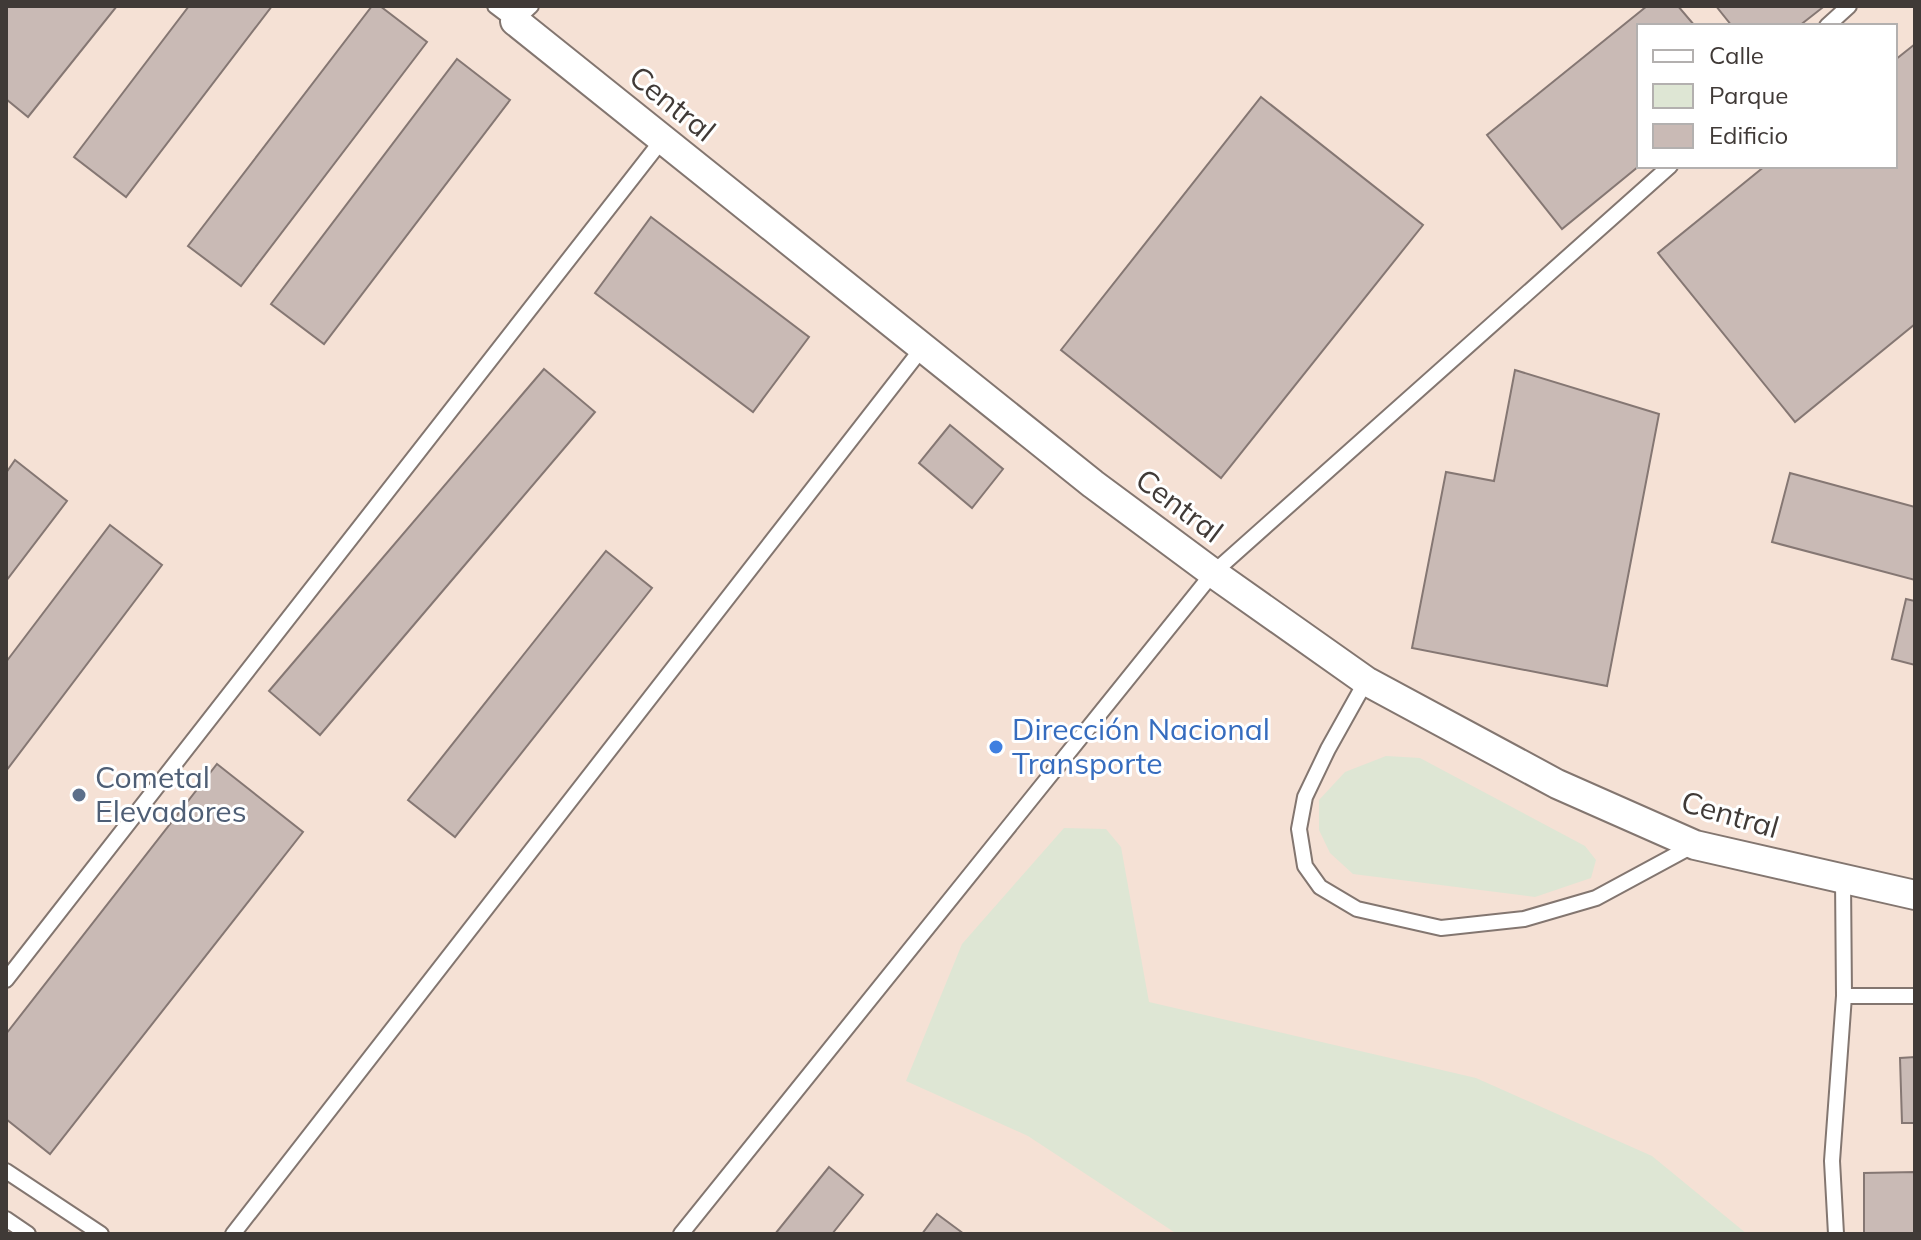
<svg xmlns="http://www.w3.org/2000/svg" width="1921" height="1240" viewBox="0 0 1921 1240" font-family="Mulish,sans-serif">
  <style>
    .built { fill: #f5e1d5; fill-rule: evenodd }
    .green { fill: #dee6d4 }
    .building { fill: #c9bab5; stroke: #857773; stroke-width: 2 }
    .lines { fill: none; stroke-linecap: round; stroke-linejoin: round }
    .service-casing { stroke: #837670; stroke-width: 18 }
    .minor-casing { stroke: #837670; stroke-width: 32 }
    .service { stroke: #fff; stroke-width: 14 }
    .minor { stroke: #fff; stroke-width: 28 }
    .shop-dot { fill: #3f7fe0; stroke: #fff; stroke-width: 3 }
    .service-dot { fill: #5c6f8a; stroke: #fff; stroke-width: 3 }
    .labels { text-anchor: middle; stroke-width: 6; stroke-linejoin: round; paint-order: stroke }
    .street-label { font-size: 30px; fill: #403a37; stroke: #fff }
    .shop-label { font-size: 30px; fill: #366cbe; stroke: #fff; text-anchor: start }
    .service-label { font-size: 30px; fill: #4e5e75; stroke: #fff; text-anchor: start }
  </style>
  <rect width="100%" height="100%" fill="#fff1e9"/>
  <path class="built" d="M6,6H1915V1234H6ZM1639,26H1895V166H1639Z"/>
  <path class="green" d="M1386,756L1420,758L1585,846L1596,860L1591,878L1535,897L1353,874L1330,853L1319,830V800L1345,772Z
    M1064,828L1106,829L1121,847L1149,1002L1476,1078L1652,1156L1747,1234H1177L1028,1136L906,1081L962,944Z"/>
  <path class="building" d="M6,6H117L28,117L6,99Z
    M189,6H272L126,197L74,157Z
    M372,6H380L427,42L241,286L188,246Z
    M1647,6H1678L1695,26H1639V166L1562,229L1487,135Z
    M1716,6H1820L1822,8L1799,26H1732Z
    M1915,44V324L1795,422L1658,253L1765,166H1895V60Z
    M457,59L510,100L324,344L271,304Z
    M1261,97L1423,225L1221,478L1061,350Z
    M651,217L809,337L753,412L595,293Z
    M544,369L595,412L320,735L269,691Z
    M1515,370L1659,414L1607,686L1412,648L1446,472L1494,481Z
    M950,425L1003,469L972,508L919,463Z
    M15,460L67,501L6,581V473Z
    M1790,473L1915,507V580L1772,542Z
    M110,525L162,565L6,771V662Z
    M606,551L652,588L455,837L408,800Z
    M1906,599L1915,601V665L1892,659Z
    M217,764L303,832L50,1154L6,1119V1034Z
    M1915,1057V1123H1902L1900,1058Z
    M829,1167L863,1195L832,1234H775Z
    M1915,1172V1234H1864V1173Z
    M937,1214L964,1234H922Z"/>
  <g class="lines">
    <g class="service-casing">
      <path id="service" d="M495,6L515,21L531,6
        M1827,26L1849,6
        M1366,681L1328,749L1305,797L1299,829L1305,866L1320,887L1357,909L1441,928L1524,919L1596,898L1694,845
        M6,980L662,140
        M1844,996H1915
        M6,1171L101,1234
        M6,1219L28,1234
        M233,1234L923,347
        M681,1234L1213,573L1670,166
        M1836,1234L1832,1161L1844,996L1843,879"/>
    </g>
    <g class="minor-casing">
      <path id="minor" d="M515,21L1093,484L1213,573L1366,681L1557,784L1695,845L1915,895"/>
    </g>
    <use href="#service" class="service"/>
    <use href="#minor" class="minor"/>
  </g>
  <circle class="shop-dot" cx="996" cy="747" r="8"/>
  <circle class="service-dot" cx="79" cy="795" r="8"/>
  <g class="labels">
    <g class="street-label">
      <text transform="translate(672 104) rotate(39)" y="10">Central</text>
      <text transform="translate(1179 506) rotate(37)" y="10">Central</text>
      <text transform="translate(1730 815) rotate(16)" y="10">Central</text>
    </g>
    <g class="shop-label">
      <text x="1012" y="740">Dirección Nacional<tspan x="1012" dy="34">Transporte</tspan></text>
    </g>
    <g class="service-label">
      <text x="95" y="788">Cometal<tspan x="95" dy="34">Elevadores</tspan></text>
    </g>
  </g>
  <rect width="1921" height="1240" fill="none" stroke="#403a37" stroke-width="16"/>
  <rect x="1637" y="24" width="260" height="144" fill="#ffffff" stroke="#b3b0af" stroke-width="2"/>
  <rect x="1653" y="50" width="40" height="12" fill="#ffffff" stroke="#b3b0af" stroke-width="2"/>
  <text x="1709" y="64" font-size="24" fill="#403a37">Calle</text>
  <rect x="1653" y="84" width="40" height="24" fill="#dee6d4" stroke="#b3b0af" stroke-width="2"/>
  <text x="1709" y="104" font-size="24" fill="#403a37">Parque</text>
  <rect x="1653" y="124" width="40" height="24" fill="#c9bab5" stroke="#b3b0af" stroke-width="2"/>
  <text x="1709" y="144" font-size="24" fill="#403a37">Edificio</text>
</svg>
